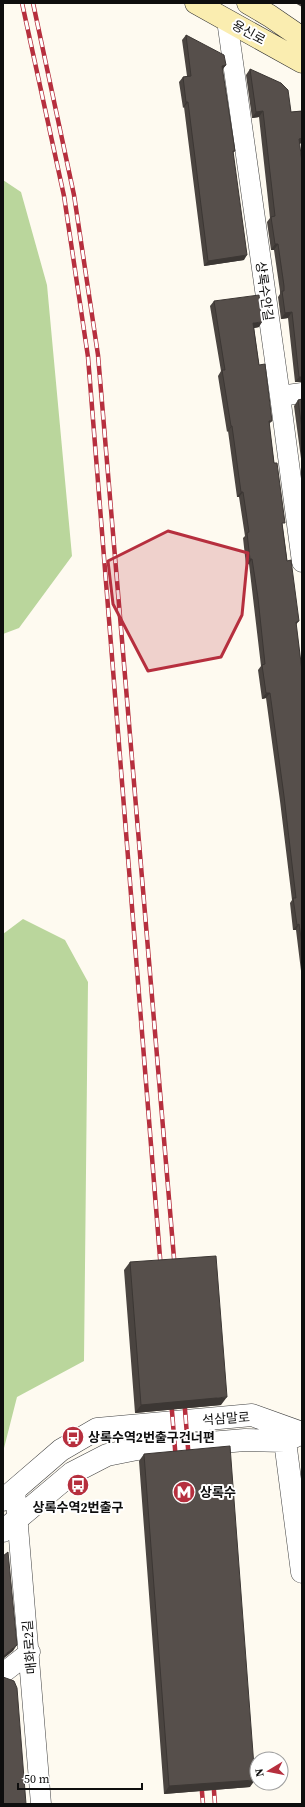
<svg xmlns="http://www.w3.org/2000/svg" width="305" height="1807" viewBox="0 0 305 1807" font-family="'Source Serif 4','Noto Sans KR',serif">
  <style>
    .forest { fill: #bad69c }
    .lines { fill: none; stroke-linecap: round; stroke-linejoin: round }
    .minor-casing { stroke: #414141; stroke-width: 21 }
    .tertiary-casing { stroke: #414141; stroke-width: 23 }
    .secondary-casing { stroke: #303030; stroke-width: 23 }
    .minor { stroke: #fff; stroke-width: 20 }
    .tertiary { stroke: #fff; stroke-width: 22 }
    .secondary { stroke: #faedb0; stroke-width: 22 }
    .rail-casing { stroke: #b62f3e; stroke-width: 4.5 }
    .rail { stroke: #fff; stroke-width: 3; stroke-dasharray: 9; stroke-linecap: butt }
    .wall { fill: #4a4440 }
    .shaded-wall { fill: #3c3734 }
    .building { fill: #564f4b; stroke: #3c3734 }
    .marked { fill: #b62f3e; fill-opacity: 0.2; stroke: #b62f3e; stroke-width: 3; stroke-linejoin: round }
    .labels { text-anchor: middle; stroke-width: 4; stroke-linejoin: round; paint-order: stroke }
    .street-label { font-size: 13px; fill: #0e0e0e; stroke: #fff }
    .poi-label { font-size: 13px; font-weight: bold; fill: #0e0e0e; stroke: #fff; text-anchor: start }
  </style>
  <rect width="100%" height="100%" fill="#fefaf0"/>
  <path class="forest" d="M3,180L21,192L47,285L72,556L19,628L3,634Z
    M23,919L65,940L88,982L84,1361L17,1397L3,1452V934Z"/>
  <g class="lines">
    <g class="minor-casing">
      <path id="minor" d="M227,20L280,396L302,562
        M280,396L302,393
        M15,1490L41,1804
        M3,1673L30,1652"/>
    </g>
    <g class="tertiary-casing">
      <path id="tertiary" d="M285,1441L302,1572
        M3,1500L61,1450L97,1429L252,1415L302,1433
        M3,1531L72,1473L107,1455L137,1449L245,1440L285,1441L302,1433"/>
    </g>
    <g class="secondary-casing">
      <path id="secondary" d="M196,3L302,62
        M248,3L270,16L302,38"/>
    </g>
    <use href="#minor" class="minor"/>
    <use href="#tertiary" class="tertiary"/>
    <use href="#secondary" class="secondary"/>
    <g class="rail-casing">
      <path id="rail" d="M22,3L64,196L88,357L161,1270
        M33,3L74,195L98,355L175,1270
        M184,1397L189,1461
        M171,1399L176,1461
        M213,1778L215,1804
        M201,1780L203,1804"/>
    </g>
    <use href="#rail" class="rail"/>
  </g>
  <path class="wall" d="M295,3H302V7Z
    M186,35L226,65L222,70L235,151L233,153L244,260L204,266L184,107L183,108L179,82L183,77L187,76L182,40Z
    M250,69L291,112L302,111V143L299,144L302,162V382H295L288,318L281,319L278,297L280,294V291L274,250H271L267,222L270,218L259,117L252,118L246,75Z
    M214,301L259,327L254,328L259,365L272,421L269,424L302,671V979L296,930H293L290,903L292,900L280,801L266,698L262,699L258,670L261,666L249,564L246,565L243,538L245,536L239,497H237L228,431L227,432L218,376L221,371L210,306Z
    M302,399V466L294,406L298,400Z
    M130,1262L221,1405L135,1413L124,1270Z
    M144,1454L250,1787L164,1794L139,1461Z"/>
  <path class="shaded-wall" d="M226,65L222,70V66Z
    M186,102H188L184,107L183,108Z
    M263,111L259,117L252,118L256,112Z
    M302,138V143L295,144L299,139Z
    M275,244H278L274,250H271Z
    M247,255L244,260L204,266L208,261Z
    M292,312L288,318L281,319L285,313Z
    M262,322L259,327L250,329L253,323Z
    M299,377H302V382H295Z
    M231,426H232L228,431L227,432Z
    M241,492H243L239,497H237Z
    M250,559H252L249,564L246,565Z
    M299,621L295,626L296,622Z
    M266,693H270L266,698L262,699Z
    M299,924L296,930H293L297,925Z
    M227,1397L221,1405L135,1413L141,1405Z
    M17,1645L13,1651L3,1659V1656Z
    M255,1780L250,1787L164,1794L169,1786Z"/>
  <path class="building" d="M186,35L224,55L226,65L222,66L235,151H233L247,255L208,261L188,102H186L183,77L191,76Z
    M250,69L281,83L288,90L291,112L302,111V138L299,139L302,162V377H299L292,312L285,313L282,291H284V286L278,244H275L271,217L275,216L263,111L256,112Z
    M259,295L262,322L253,323L259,365L265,364L272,421H269L274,463H277L285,523H282L287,561L291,560L299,621L296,622L302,671V944L299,924L297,925L293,898H296L284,796L270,693H266L262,665L265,664L258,598L252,559H250L247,533L249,532L243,492H241L232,426H231L222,370H225L214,301Z
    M302,399V429L298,400Z
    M216,1256L227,1397L141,1405L130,1262Z
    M230,1446L255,1780L169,1786L144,1454Z
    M8,1552L17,1645L3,1656V1556Z
    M3,1677L14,1681L17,1688L26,1804H3Z"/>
  <path class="marked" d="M168,531L248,553L242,615L221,657L148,671L113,604L108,561Z"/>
  <defs>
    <g id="bus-disc" transform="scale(1.15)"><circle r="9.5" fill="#b62f3e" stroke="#fff"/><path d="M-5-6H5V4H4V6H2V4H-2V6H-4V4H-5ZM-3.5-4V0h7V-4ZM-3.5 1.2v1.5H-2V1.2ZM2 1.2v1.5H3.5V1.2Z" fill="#fff"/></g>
    <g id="metro-disc" transform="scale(1.15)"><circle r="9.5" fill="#b62f3e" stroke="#fff"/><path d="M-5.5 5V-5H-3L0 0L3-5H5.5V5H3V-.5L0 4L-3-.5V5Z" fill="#fff"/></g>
  </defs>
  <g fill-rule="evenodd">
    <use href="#bus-disc" x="73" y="1437"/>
    <use href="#bus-disc" x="78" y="1485"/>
    <use href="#metro-disc" x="184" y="1492"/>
  </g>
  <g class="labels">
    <g class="street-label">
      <text transform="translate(249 32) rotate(29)" y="5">용신로</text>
      <text transform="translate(265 291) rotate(82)" y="5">상록수안길</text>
      <text transform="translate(226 1418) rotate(-4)" y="5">석삼말로</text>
      <text transform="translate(29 1647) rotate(-95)" y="5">매화로2길</text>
    </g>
    <g class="poi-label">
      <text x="88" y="1442">상록수역2번출구건너편</text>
      <text x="200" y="1497">상록수</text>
      <text x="78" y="1512" text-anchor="middle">상록수역2번출구</text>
    </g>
  </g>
  <rect width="305" height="1807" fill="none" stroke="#0e0e0e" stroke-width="8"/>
  <g transform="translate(269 1771) rotate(260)"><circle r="19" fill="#ffffff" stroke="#9f9f9f"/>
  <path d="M0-3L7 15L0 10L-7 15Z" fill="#b62f3e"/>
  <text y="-6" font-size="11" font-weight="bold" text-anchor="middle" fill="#0e0e0e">N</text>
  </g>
  <path d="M18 1783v6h124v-6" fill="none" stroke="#0e0e0e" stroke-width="2"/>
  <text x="24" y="1783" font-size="12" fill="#0e0e0e" stroke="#ffffff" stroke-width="3" paint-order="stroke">50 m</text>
</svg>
